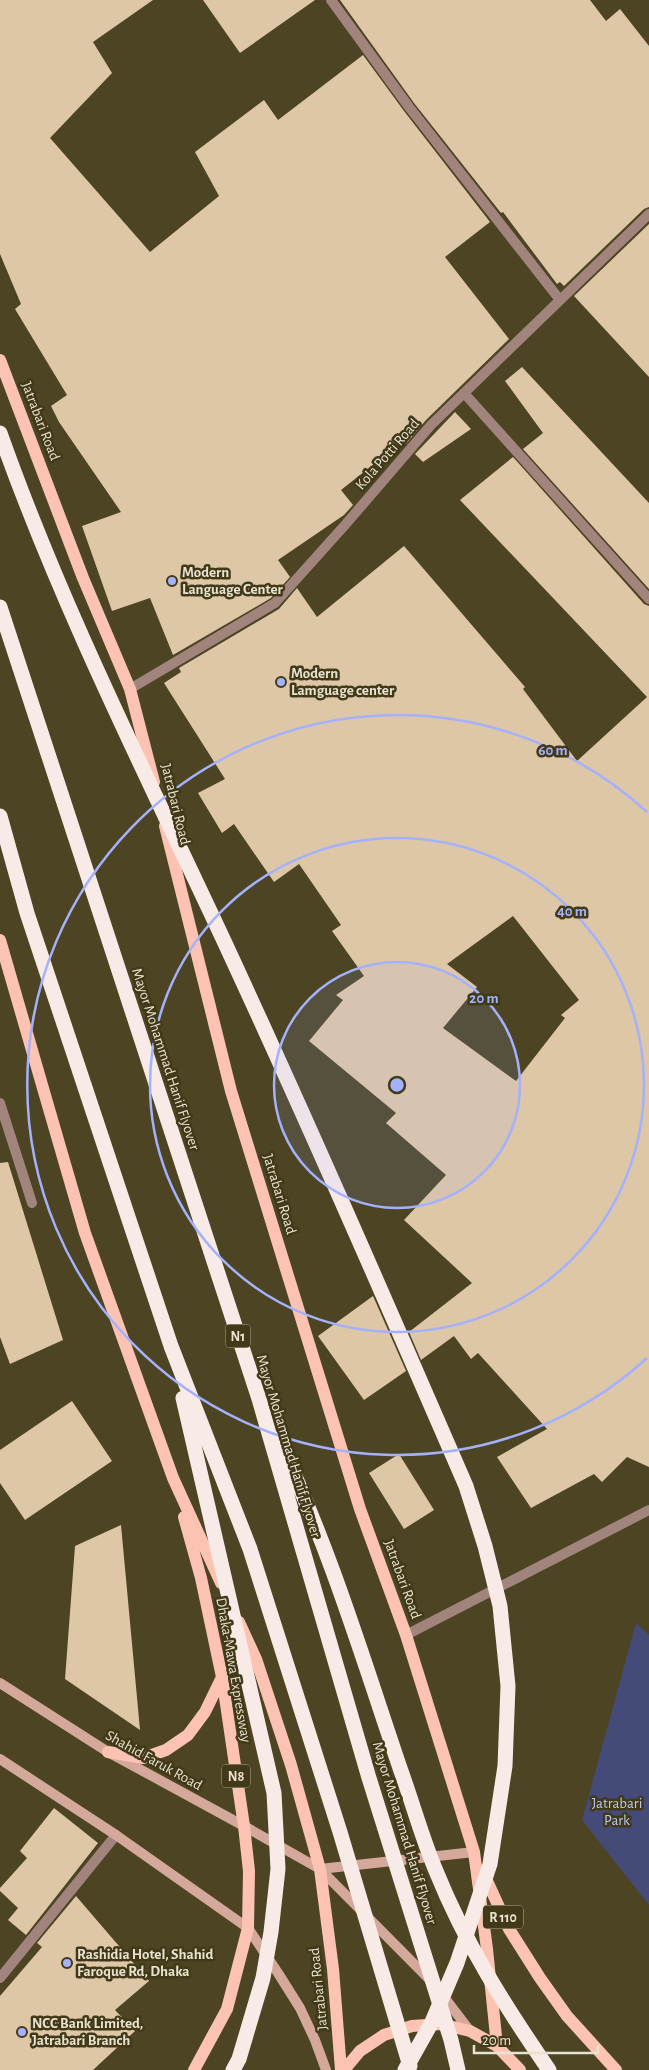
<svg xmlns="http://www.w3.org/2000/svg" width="649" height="2070" viewBox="0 0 649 2070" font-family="'Alegreya Sans',sans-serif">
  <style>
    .green { fill: #444b78 }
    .building { fill: #dec7a6; fill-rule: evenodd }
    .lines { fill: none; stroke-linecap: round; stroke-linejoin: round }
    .minor { stroke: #a1847c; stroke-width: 10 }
    .secondary { stroke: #d4a89b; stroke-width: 10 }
    .primary { stroke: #fcc3b3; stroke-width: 12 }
    .motorway { stroke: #f8eae6; stroke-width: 15 }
    .ring { fill: none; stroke: #a4b1fc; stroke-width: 2.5 }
    .poi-dot { fill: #a4b1fc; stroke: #413918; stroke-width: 2 }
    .labels { text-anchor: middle; stroke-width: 5; stroke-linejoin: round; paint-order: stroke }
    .shield { fill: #413918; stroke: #b5b099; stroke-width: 1 }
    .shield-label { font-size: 14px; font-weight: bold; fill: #e7e3d0 }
    .street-label { font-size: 15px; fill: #e7e3d0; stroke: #413918 }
    .poi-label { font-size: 15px; font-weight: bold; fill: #e7e3d0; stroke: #413918; text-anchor: start }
    .park-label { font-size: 15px; fill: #bcc5f5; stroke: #413918 }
    .centre { fill: #a4b1fc; stroke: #413918; stroke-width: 2.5 }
    .ring-label { font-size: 15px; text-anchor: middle; font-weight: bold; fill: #a4b1fc; stroke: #413918; stroke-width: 5; stroke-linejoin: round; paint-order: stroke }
  </style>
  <rect width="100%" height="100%" fill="#4c4423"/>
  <path class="green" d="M636,1623L649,1635V1905L582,1820Z"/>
  <path class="building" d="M0,0H153L93,42L112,73L50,138L150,252L219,196L195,152L264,100L278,120L363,55L404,111L490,222L445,257L509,339L426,420L406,444L403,441L341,490L353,505L344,515L278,560L290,577L271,598L173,655L150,598L112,611L82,526L121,512L59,422L51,406L67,395L15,309L21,304L0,254Z
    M203,0H315L240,53Z
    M340,0H590L606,21L620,9L649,46V207L644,209L564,286L560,282L557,284L503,212L501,213L414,103Z
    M649,224V377L574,296Z
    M522,367L649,503V589L523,449L543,433L505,381Z
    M455,412L471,429L423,462L415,454Z
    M513,457L644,604L649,606V1467L627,1457L602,1482L594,1474L531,1508L497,1457L547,1429L478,1353L471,1359L454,1336L421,1360L409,1332L472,1283L404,1220L446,1175L386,1123L396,1113L309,1041L343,1000L336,995L364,976L332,931L341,925L299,864L274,882L234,824L222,833L198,793L225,779L164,683L181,672L179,668L279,609L297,588L317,617L404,546L525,687L523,689L577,761L647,697L460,500ZM513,916L579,1000L561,1015L565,1018L516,1081L443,1028L477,987L447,964Z
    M8,1162L63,1340L10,1364L0,1337V1163Z
    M373,1296L406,1371L364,1400L318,1336Z
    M72,1401L112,1461L25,1520L0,1483V1450Z
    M399,1454L434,1510L404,1529L369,1473Z
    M121,1525L140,1730L65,1679L75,1546Z
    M54,1808L98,1843L26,1935L8,1920L18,1908L0,1891V1888L27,1858L20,1851Z
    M76,1896L149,1981L115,2010L135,2031L93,2070H0V1996L42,1947L37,1943Z"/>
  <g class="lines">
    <path class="minor" d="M331,0L409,107L560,300
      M464,393L649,599
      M130,689L275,603L345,525L431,425L649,214
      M0,1103L32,1203
      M406,1635L649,1510
      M0,1978L116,1835"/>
    <path class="secondary" d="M0,1683L108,1752L244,1826L320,1869L474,1852
      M0,1759L116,1835L248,1928L278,1973L300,2008L315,2040L326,2070
      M320,1869L430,1980
      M441,1993L470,2031"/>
    <path class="primary" d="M0,360L83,578L130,689L154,782
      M165,826L231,1091L360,1509L406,1635L474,1852L487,1949L497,2046
      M0,940L85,1233L173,1478L221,1583
      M184,1517L201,1578L222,1677L244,1826L249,1871L248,1928L227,2009L194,2070
      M239,1622L256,1659L291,1765L320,1869L333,1969L341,2070
      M108,1752L143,1758L166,1750L188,1735L205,1712L222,1677
      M483,1872L509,1929L540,1978L567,2016L616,2070
      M344,2070L360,2051L384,2035L412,2026L441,2024L470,2031L497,2046L520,2070"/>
    <path class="motorway" d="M0,433C62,608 146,774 224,941C308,1122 387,1304 466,1486L485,1546L500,1606L508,1686L505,1766L490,1864L457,1963L432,2022L405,2070
      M0,607L259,1399L369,1778L451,2040L458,2070
      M0,816L27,913L171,1346L250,1549L340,1832L410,2066
      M183,1398L274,1793L278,1869L271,1932L263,1978L239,2059L233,2070
      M278,1439C329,1546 363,1659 401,1771C413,1804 422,1838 436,1871C465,1943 505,2006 549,2070"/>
  </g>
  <circle cx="397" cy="1085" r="123" fill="#a4b1fc" fill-opacity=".12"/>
  <g class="ring">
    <circle cx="397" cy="1085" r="123"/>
    <circle cx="397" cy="1085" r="247"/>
    <path d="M647 1358A370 370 0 1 1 647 812"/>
  </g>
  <g class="poi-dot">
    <circle cx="172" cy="581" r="5"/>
    <circle cx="281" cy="682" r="5"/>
    <circle cx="67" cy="1963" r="5"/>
    <circle cx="22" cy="2032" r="5"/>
  </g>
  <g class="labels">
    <g class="shield">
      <rect x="225.5" y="1324.5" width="25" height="23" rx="4"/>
      <rect x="222" y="1764.5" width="28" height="23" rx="4"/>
      <rect x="483" y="1905.5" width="40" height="23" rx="4"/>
    </g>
    <g class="shield-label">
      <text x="238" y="1341">N1</text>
      <text x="236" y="1781">N8</text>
      <text x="503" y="1922">R 110</text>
    </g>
    <g class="street-label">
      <text transform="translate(41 421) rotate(69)" y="5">Jatrabari Road</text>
      <text transform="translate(387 454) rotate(-49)" y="5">Kola Potti Road</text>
      <text transform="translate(176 804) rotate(76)" y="5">Jatrabari Road</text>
      <text transform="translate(166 1059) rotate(72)" y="5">Mayor Mohammad Hanif Flyover</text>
      <text transform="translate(280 1194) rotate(73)" y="5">Jatrabari Road</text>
      <text transform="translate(289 1446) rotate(73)" y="5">Mayor Mohammad Hanif Flyover</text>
      <text transform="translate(403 1579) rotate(70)" y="5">Jatrabari Road</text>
      <text transform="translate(234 1670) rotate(80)" y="5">Dhaka-Mawa Expressway</text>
      <text transform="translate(154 1760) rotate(29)" y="5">Shahid Faruk Road</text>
      <text transform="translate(405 1833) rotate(73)" y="5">Mayor Mohammad Hanif Flyover</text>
      <text transform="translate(318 1989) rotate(-96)" y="5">Jatrabari Road</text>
    </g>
    <g class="poi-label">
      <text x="182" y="577">Modern<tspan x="182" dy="17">Language Center</tspan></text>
      <text x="291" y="678">Modern<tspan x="291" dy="17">Lamguage center</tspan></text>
      <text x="77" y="1959">Rashidia Hotel, Shahid<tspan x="77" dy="17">Faroque Rd, Dhaka</tspan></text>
      <text x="32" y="2028">NCC Bank Limited,<tspan x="32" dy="17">Jatrabari Branch</tspan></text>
    </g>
    <g class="park-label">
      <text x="617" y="1808">Jatrabari<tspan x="617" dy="17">Park</tspan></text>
    </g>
  </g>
  <circle cx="397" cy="1085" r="8" class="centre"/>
  <g class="ring-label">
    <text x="553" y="755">60 m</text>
    <text x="572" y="916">40 m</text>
    <text x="484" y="1003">20 m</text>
  </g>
  <path d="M474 2045v8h124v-8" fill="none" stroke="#e7e3d0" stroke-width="2.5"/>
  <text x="482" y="2045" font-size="15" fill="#e7e3d0" stroke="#413918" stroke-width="4" paint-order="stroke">20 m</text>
</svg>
